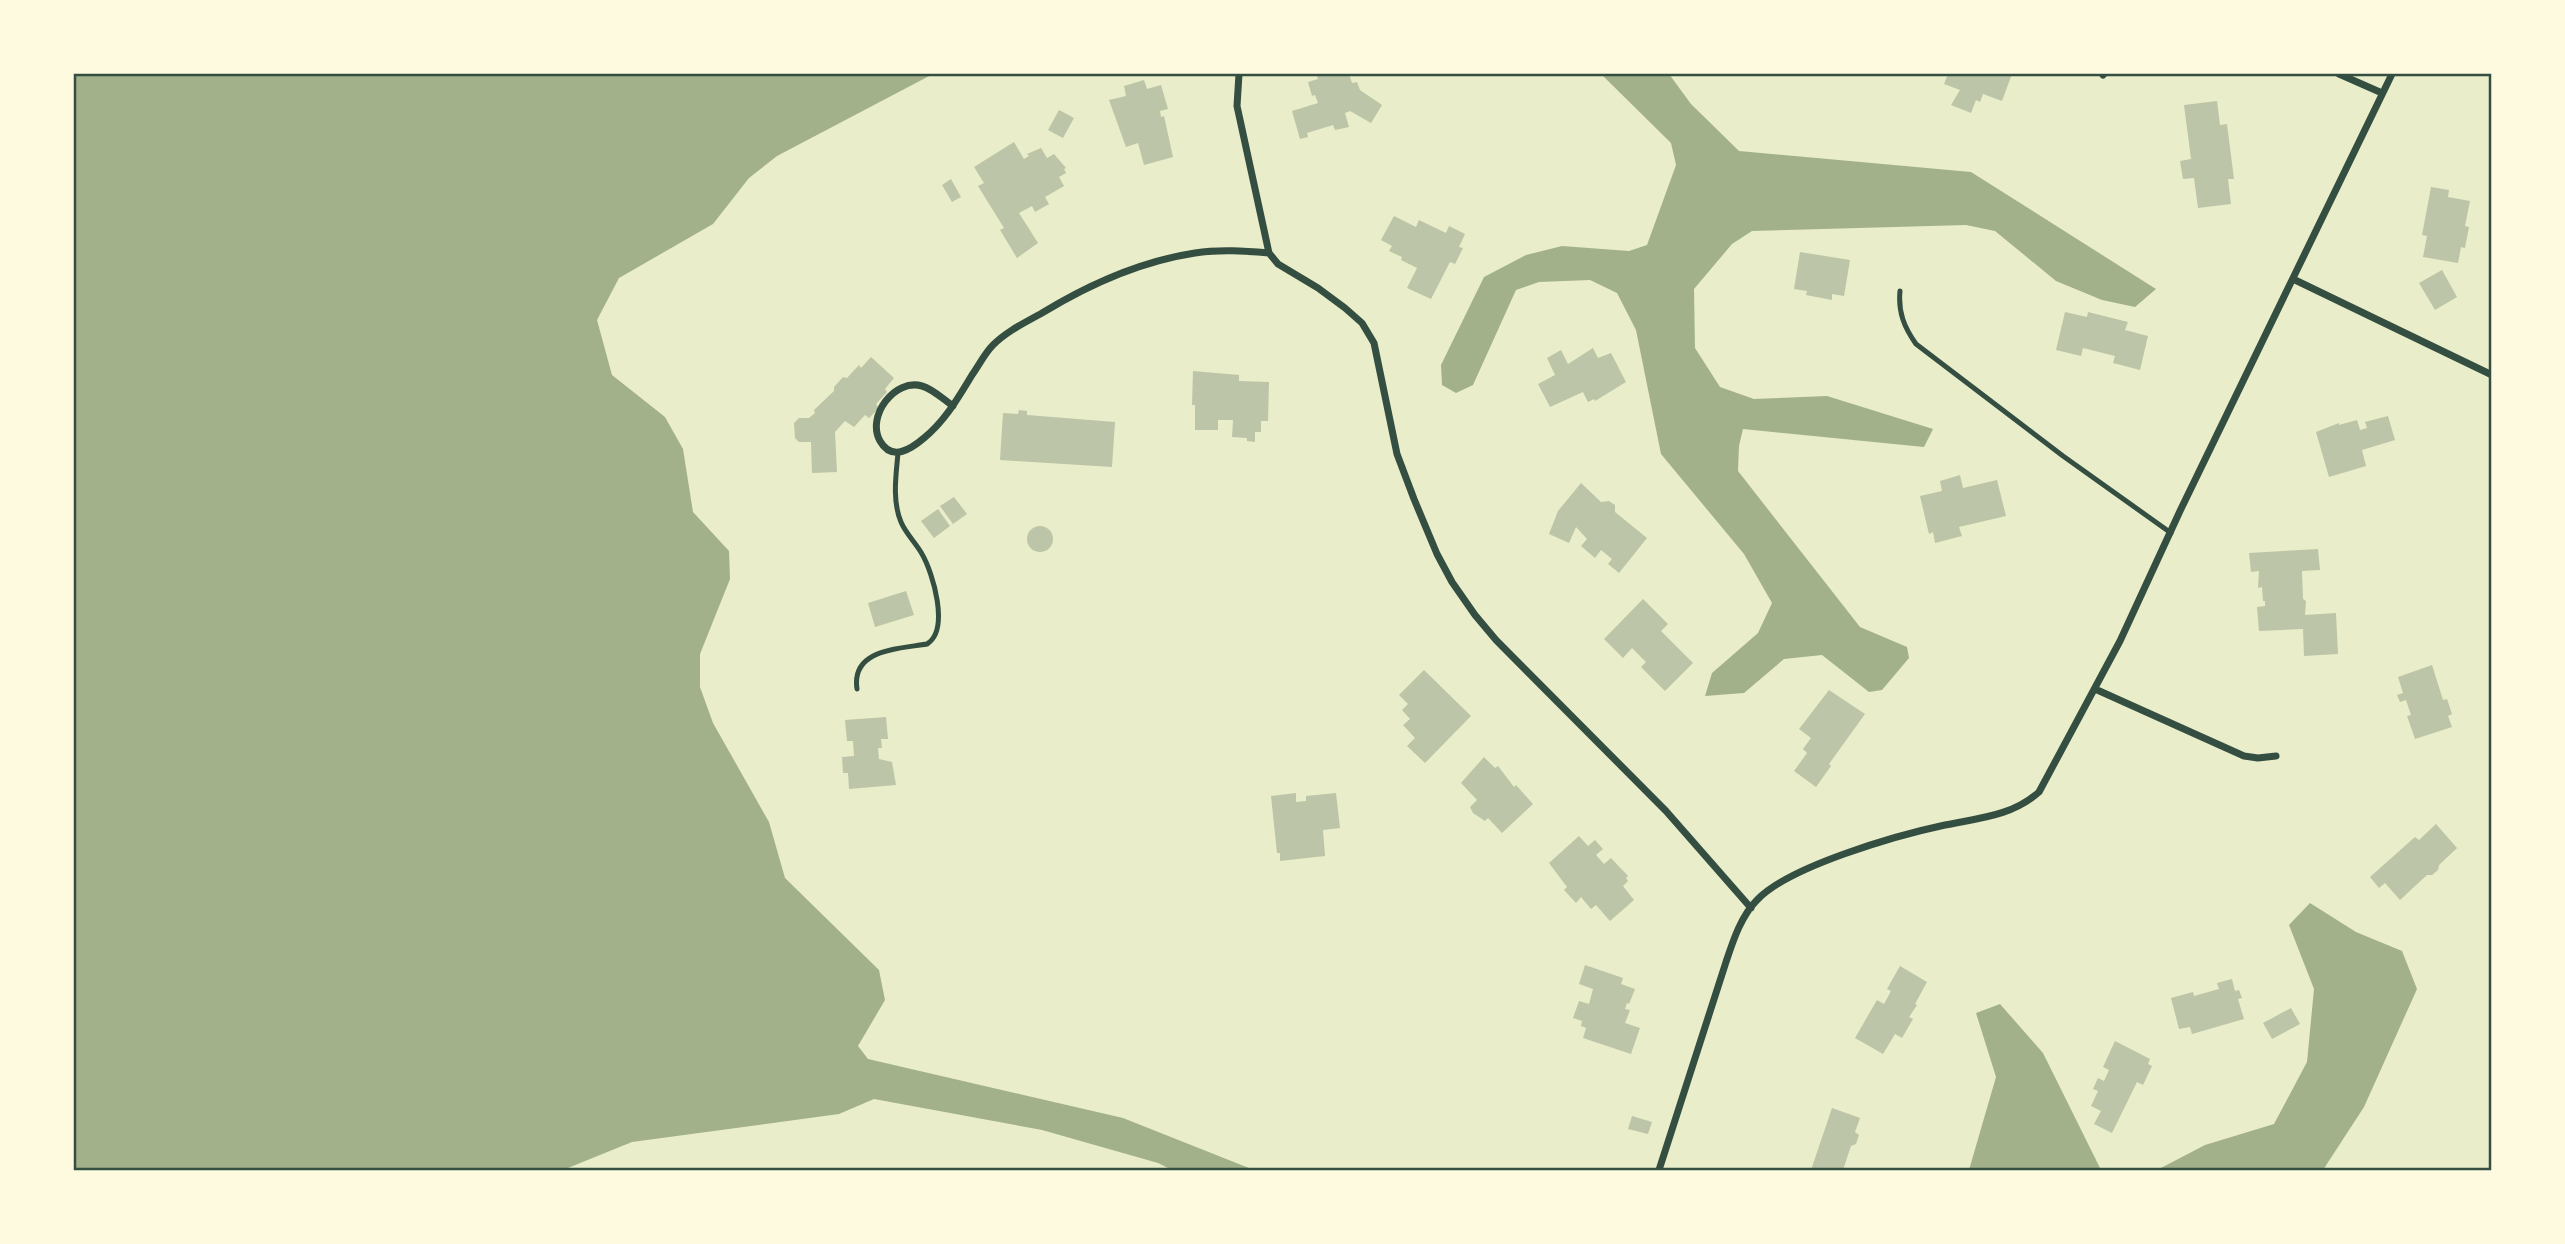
<svg xmlns="http://www.w3.org/2000/svg" width="2565" height="1244" viewBox="0 0 2565 1244" font-family="'Work Sans',sans-serif">
  <style>
    .water { fill: #a3b18a }
    .building { fill: #bcc5a7 }
    .lines { fill: none; stroke-linecap: round; stroke-linejoin: round }
    .service { stroke: #344e41; stroke-width: 5 }
    .minor { stroke: #344e41; stroke-width: 7 }
    .neatline { fill: none; stroke: #344e41; stroke-width: 2.5 }
  </style>
  <rect width="100%" height="100%" fill="#e9edc9"/>
  <path class="water" d="M74,74H933L777,156L749,178L713,224L619,278L597,320L612,375L665,417L683,449L693,512L729,551L730,579L700,654V687L713,723L769,822L785,878L879,970L885,1000L858,1046L868,1059L1123,1118L1254,1170H1172L1158,1163L1042,1130L874,1099L839,1114L632,1142L563,1170H74Z
    M1601,74H1669L1691,104L1739,151L1971,172L2156,289L2135,307L2102,300L2056,281L1995,231L1966,225L1752,231L1732,244L1694,289L1695,348L1720,387L1754,399L1827,396L1933,429L1924,447L1743,429L1739,446L1738,471L1860,627L1907,647L1909,658L1882,690L1869,692L1822,655L1784,659L1744,693L1705,696L1712,673L1758,633L1772,603L1744,554L1661,454L1636,330L1617,293L1590,280L1539,282L1516,290L1473,385L1456,393L1442,385L1441,365L1484,277L1526,255L1562,246L1629,251L1647,245L1676,165L1671,143Z
    M2310,903L2356,932L2402,951L2417,989L2364,1107L2323,1170H2157L2205,1145L2274,1124L2307,1062L2314,989L2289,925Z
    M2000,1004L2043,1053L2101,1170H1969L1996,1077L1976,1013Z"/>
  <path class="building" d="M1316,74H1349L1352,83L1357,82L1360,90L1382,105L1371,123L1350,111L1345,113L1349,127L1335,130L1333,125L1307,133L1308,137L1300,139L1292,111L1318,103L1315,95L1312,96L1308,82L1318,79Z
    M1948,74H2012L2002,101L1983,94L1980,102L1976,100L1971,113L1951,105L1960,90L1944,84Z
    M1144,80L1147,89L1161,85L1168,109L1160,111L1161,117L1164,116L1173,157L1144,165L1138,143L1126,147L1109,100L1126,96L1124,86Z
    M2217,101L2220,125L2227,124L2234,179H2228L2231,204L2198,208L2194,178L2183,179L2180,161L2191,159L2184,105Z
    M1059,110L1074,118L1063,138L1048,130Z
    M1014,142L1024,159L1029,156L1027,154L1041,148L1047,158L1054,154L1066,168L1064,169L1066,173L1059,177L1064,186L1045,197L1049,204L1035,212L1032,206L1019,213L1038,243L1017,258L1000,230L1004,228L978,186L984,183L974,167Z
    M951,179L961,197L952,202L942,185Z
    M2431,187L2449,190L2448,197L2470,201L2465,226L2469,227L2465,248L2461,247L2458,263L2423,257L2427,236L2422,235Z
    M1394,216L1416,227L1419,220L1446,233L1449,226L1465,234L1459,247L1463,248L1455,264L1450,262L1431,299L1407,288L1417,268L1401,260L1402,257L1389,251L1392,246L1381,240Z
    M1800,252L1850,260L1844,296L1832,294V300L1806,295L1807,291L1794,289Z
    M2442,270L2457,297L2435,310L2419,283Z
    M2065,312L2087,317L2088,312L2128,322L2125,330L2148,336L2140,370L2113,363L2115,356L2083,348L2081,356L2056,350Z
    M1593,348L1598,358L1611,353L1626,382L1595,401L1594,399L1588,402L1583,392L1550,407L1538,384L1555,375L1547,358L1561,350L1568,364Z
    M871,357L894,378L885,389L887,392L876,404L879,408L869,418L865,415L854,427L845,421L835,432L837,472L812,473L811,442H799L795,438L794,423L799,418H809L815,413L814,410L834,391V387L843,377L847,378L859,365L861,368Z
    M1193,371L1239,375V381L1269,382L1268,421H1261V432H1255V442L1247,441V438L1232,437L1233,420H1218V430H1195V405H1192Z
    M1019,410L1027,411V415L1115,422L1112,467L1000,460L1003,413L1018,414Z
    M2388,416L2395,440L2362,450L2366,466L2329,477L2316,432L2339,423V425L2357,420L2360,430L2367,428L2365,422Z
    M1960,475L1963,488L1997,480L2006,516L1959,527L1962,536L1935,543L1933,532L1929,534L1920,496L1942,491L1940,481Z
    M1581,483L1601,502L1609,501L1615,505V512L1647,538L1619,573L1608,564L1612,559L1601,550L1595,558L1581,546L1587,539L1576,527L1569,543L1549,534L1558,511Z
    M954,497L967,514L953,524L940,506Z
    M938,509L950,526L934,538L921,521Z
    M1027 539a13 13 0 1 1 26 0a13 13 0 1 1-26 0Z
    M2318,549L2320,570L2302,571L2303,599L2306,601L2305,615L2336,613L2338,654L2304,656L2303,629L2259,631L2257,607L2265,606V601H2263L2262,587L2258,588L2259,571L2251,572L2249,553Z
    M906,591L914,615L875,627L868,603Z
    M1643,599L1668,624L1661,631L1693,663L1665,691L1641,667L1646,662L1632,648L1623,658L1604,639Z
    M2432,665L2443,700L2447,699L2452,714L2448,716L2452,727L2415,739L2407,716L2411,715L2406,700L2400,702L2397,695L2403,693L2398,677Z
    M1424,670L1471,716L1425,763L1407,746L1415,738L1403,725L1410,719L1402,710L1408,704L1399,695Z
    M1829,690L1865,714L1829,764L1831,766L1816,787L1794,771L1807,753L1803,749L1811,738L1799,729Z
    M886,717L888,739H881L882,748H878L879,759L892,762L896,785L849,789L848,773H843L842,757L854,756L853,741H847L845,720Z
    M1484,757L1495,768L1498,766L1514,787L1516,785L1533,804L1502,833L1488,818L1485,821L1473,813L1470,807L1477,800L1461,783Z
    M1296,793V802L1306,801V796L1336,793L1340,828L1323,830L1325,856L1280,861V853H1277L1271,796Z
    M2436,824L2457,848L2439,865L2438,870L2432,875H2427L2400,900L2385,883L2379,888L2370,877L2415,837L2419,840Z
    M1579,836L1588,846L1595,840L1603,849L1596,855L1604,864L1611,858L1628,876L1626,878L1628,881L1623,886L1634,900L1610,921L1596,905L1591,909L1581,897L1576,903L1564,890L1567,887L1549,863Z
    M1585,965L1623,978L1621,984L1635,989L1629,1004L1627,1003L1625,1009L1630,1010L1625,1023L1640,1028L1631,1054L1583,1038L1586,1028L1581,1026L1582,1021L1573,1018L1579,1001L1589,1004L1593,989L1579,984Z
    M1900,966L1927,982L1915,1004L1917,1005L1909,1017L1913,1019L1902,1038L1895,1034L1883,1054L1855,1038L1877,1000L1884,1004L1891,991L1887,989Z
    M2232,979L2235,991L2239,990L2242,998L2238,999L2244,1019L2192,1034L2190,1027L2179,1029L2171,998L2193,992L2194,996L2219,989L2217,983Z
    M2291,1008L2300,1024L2272,1039L2263,1023Z
    M2115,1041L2150,1059L2148,1064L2152,1066L2143,1085L2137,1082L2112,1133L2094,1124L2101,1111L2091,1106L2098,1091L2093,1089L2098,1078L2104,1081L2109,1070L2103,1067Z
    M1832,1108L1860,1118L1855,1132L1859,1135L1856,1144L1851,1146L1843,1170H1811Z
    M1632,1116L1652,1122L1648,1134L1628,1129Z"/>
  <g class="lines">
    <path class="service" d="M1900,291C1898,312 1904,327 1916,344L2063,456L2171,533
      M857,689C851,649 898,649 927,644C950,630 933,573 922,554C916,543 906,534 901,522C892,501 896,475 898,453"/>
    <path class="minor" d="M1239,74L1237,106L1269,253
      M2339,74L2382,93
      M2103,75L2104,74
      M2293,279L2492,375
      M953,406C944,400 933,389 922,386C895,378 866,416 880,441C892,462 911,449 924,438C945,421 958,398 972,375C979,365 985,353 993,345C1007,331 1026,322 1042,313C1088,285 1142,261 1195,253C1220,249 1245,251 1269,253L1278,264L1318,288L1345,308L1362,323L1374,343L1397,454L1414,499L1437,554L1452,582L1475,615L1496,640L1666,811L1751,908
      M2095,689L2244,756L2258,758L2276,756
      M1659,1170L1726,962C1733,941 1741,916 1757,900C1789,866 1898,835 1945,825C1979,818 2012,816 2039,792L2120,641L2180,511L2392,74"/>
  </g>
  <rect width="2565" height="1244" fill="none" stroke="#fefae0" stroke-width="150"/>
  <rect x="75" y="75" width="2415" height="1094" class="neatline"/>
</svg>
